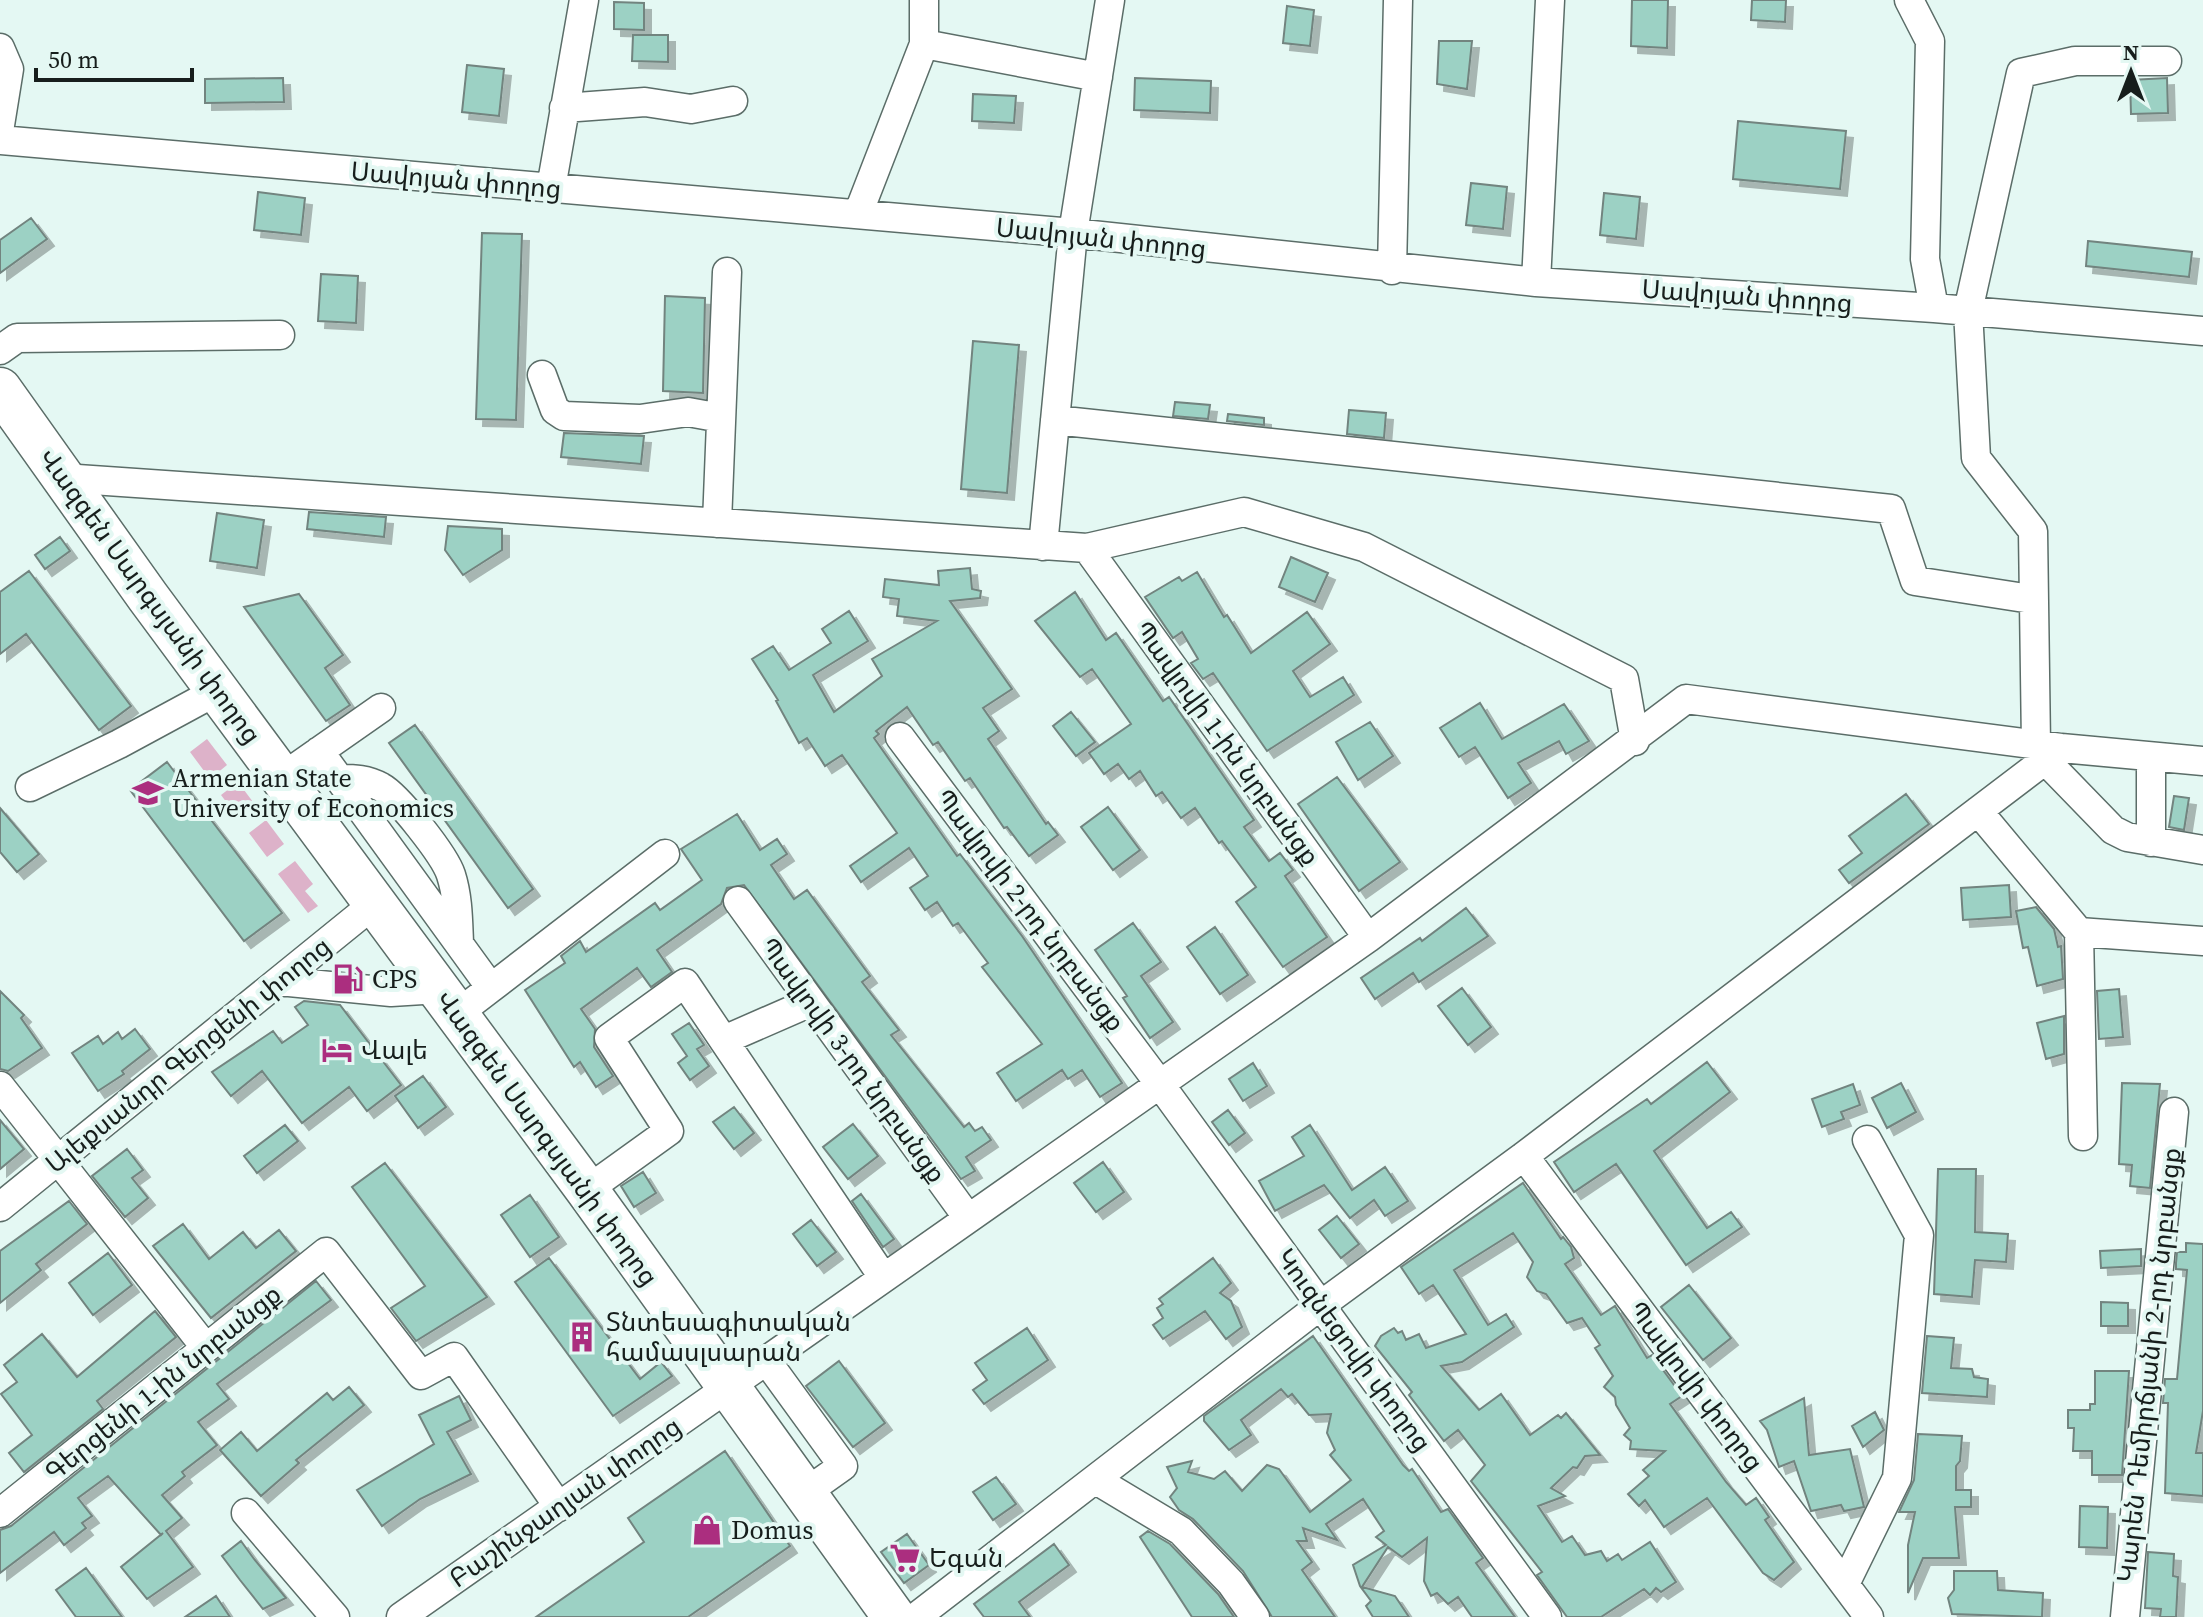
<svg xmlns="http://www.w3.org/2000/svg" width="2203" height="1617" viewBox="0 0 2203 1617" font-family="'Source Serif 4','Noto Sans Armenian',serif">
  <style>
    .green { fill: #ddb2c9 }
    .building { fill: #9cd1c4; stroke: #72847f; stroke-width: 2; filter: url(#shadow) }
    .lines { fill: none; stroke-linecap: round; stroke-linejoin: round }
    .minor-casing { stroke: #5b6d68; stroke-width: 31 }
    .highway-casing { stroke: #5b6d68; stroke-width: 45 }
    .minor { stroke: #fff; stroke-width: 28 }
    .highway { stroke: #fff; stroke-width: 42 }
    .labels { text-anchor: middle; stroke-width: 8; stroke-linejoin: round; paint-order: stroke }
    .street-label { font-size: 26px; fill: #171e1c; stroke: #e4f8f3 }
    .poi-label { font-size: 26px; fill: #171e1c; stroke: #e4f8f3; text-anchor: start }
  </style>
  <defs>
    <filter id="shadow"><feDropShadow dx="7" dy="7" stdDeviation="0" flood-color="#0004"/></filter>
  </defs>
  <rect width="100%" height="100%" fill="#e4f8f3"/>
  <path class="green" d="M207,739L227,765L210,779L190,752Z
    M238,782L256,806L239,819L221,795Z
    M266,820L284,844L267,857L249,833Z
    M295,861L313,884L305,891L318,906L308,913L278,874Z"/>
  <path class="building" d="M1632,0H1668L1667,48L1631,46Z
    M1752,0H1786L1785,22L1751,20Z
    M614,2L644,3V30L614,29Z
    M1287,6L1314,10L1310,46L1283,43Z
    M633,35H668V62L632,61Z
    M1439,41H1472L1467,89L1437,84Z
    M467,65L504,69L499,116L462,112Z
    M283,78L284,102L205,103V79Z
    M1135,78L1211,81L1210,113L1134,110Z
    M2167,78L2168,113L2131,114L2130,80Z
    M973,94L1016,96L1014,123L972,121Z
    M1738,121L1846,131L1840,189L1733,179Z
    M1471,183L1507,187L1503,229L1466,225Z
    M258,192L305,198L301,235L254,230Z
    M1604,193L1640,197L1636,239L1600,235Z
    M31,218L47,239L0,273V240Z
    M482,233L522,234L516,420L476,419Z
    M2088,241L2192,252L2189,277L2086,266Z
    M321,274L358,276L356,323L318,321Z
    M665,296L705,298L703,393L663,391Z
    M973,341L1019,345L1007,493L961,489Z
    M1175,402L1210,405L1208,419L1173,416Z
    M1349,410L1386,413L1384,438L1347,434Z
    M1228,414L1264,418V425L1227,421Z
    M564,433L644,436L641,464L561,457Z
    M309,512L386,517L384,537L307,529Z
    M217,513L264,520L257,568L210,561Z
    M448,526L502,529V550L463,575L445,550Z
    M60,537L70,551L45,569L35,555Z
    M1291,557L1328,573L1315,602L1279,587Z
    M970,568L972,589L981,591L980,598L950,601L1012,689L983,708L999,731L988,739L1046,824L1048,822L1058,835L1029,856L1007,827L1004,828L970,778L965,781L938,742L933,745L907,707L876,731L879,734L874,738L957,856L960,854L1022,936L1122,1083L1100,1097L1082,1070L1068,1079L1062,1070L1016,1101L997,1073L1042,1044L982,967L988,963L958,923L953,926L937,902L925,910L910,888L928,876L909,848L861,882L850,866L897,833L842,755L825,766L807,738L799,743L776,701L778,700L752,659L773,646L789,670L831,643L822,629L849,611L868,641L813,675L834,712L882,676L872,659L937,621L897,616L899,599L883,597L885,579L939,585L938,571Z
    M29,571L131,706L99,730L26,634L0,654V592Z
    M1197,572L1224,617L1227,615L1251,653L1307,612L1330,644L1293,671L1310,697L1343,677L1354,695L1267,751L1213,673L1203,679L1191,663L1198,659L1182,632L1173,638L1145,597L1179,577L1182,581Z
    M1075,592L1106,640L1116,633L1163,701L1169,697L1254,820L1244,827L1269,861L1280,853L1293,870L1285,876L1327,937L1283,967L1236,902L1256,887L1222,841L1219,843L1195,808L1181,818L1162,792L1156,796L1140,771L1129,779L1118,764L1104,774L1089,753L1131,724L1092,669L1080,677L1035,621Z
    M299,594L343,655L325,668L350,705L326,721L244,607Z
    M1480,703L1502,739L1564,704L1589,741L1566,754L1559,741L1518,763L1531,783L1508,798L1475,747L1459,757L1440,728Z
    M1071,712L1095,742L1076,756L1053,726Z
    M1370,722L1393,756L1358,780L1336,742Z
    M415,725L533,889L508,908L389,743Z
    M167,762L282,913L244,941L130,790Z
    M1337,777L1400,862L1359,891L1298,804Z
    M1906,794L1929,824L1849,883L1839,870L1862,853L1849,836Z
    M2174,796L2189,798L2184,830L2169,827Z
    M1108,807L1140,850L1113,870L1081,827Z
    M0,808L39,854L17,872L0,852Z
    M737,814L760,850L777,839L787,854L771,865L794,899L807,890L870,976L862,982L899,1030L891,1035L964,1127L969,1123L975,1131L982,1127L991,1140L966,1157L975,1171L961,1179L744,885L727,888L721,904L657,950L672,972L651,987L637,968L581,1009L595,1029L594,1047L613,1076L596,1087L580,1062L574,1067L525,990L565,963L561,956L580,941L586,952L655,903L660,910L702,880L681,849Z
    M2009,885L2011,917L1963,920L1961,888Z
    M2036,907L2054,929L2058,947L2061,946L2063,979L2037,986L2028,947L2023,948L2016,911Z
    M1466,908L1488,936L1419,982L1413,973L1375,999L1361,978L1420,938L1422,941Z
    M1133,923L1161,962L1141,976L1173,1022L1150,1038L1123,998L1127,996L1095,950Z
    M1215,927L1248,975L1220,994L1187,947Z
    M1462,988L1491,1027L1468,1045L1438,1006Z
    M2119,989L2123,1037L2099,1039L2097,991Z
    M0,991L24,1015L21,1018L42,1048L8,1071L0,1069Z
    M304,1001L340,1005L401,1085L367,1111L349,1087L302,1123L262,1071L231,1096L212,1072L273,1031L282,1043L308,1025L295,1007Z
    M2064,1016V1054L2046,1059L2037,1023Z
    M689,1023L704,1045L697,1049L709,1066L690,1080L678,1063L687,1056L672,1034Z
    M135,1029L150,1049L122,1071L124,1074L98,1091L72,1053L98,1036L103,1044L118,1032L122,1039Z
    M1707,1062L1730,1092L1654,1151L1707,1228L1731,1212L1742,1227L1686,1265L1616,1164L1574,1192L1554,1162L1647,1099L1651,1104Z
    M1253,1063L1267,1086L1243,1101L1229,1079Z
    M423,1076L446,1107L418,1128L395,1096Z
    M1901,1083L1916,1112L1887,1128L1872,1098Z
    M2122,1083L2160,1084L2150,1188L2130,1186L2132,1165L2119,1164Z
    M1853,1084L1860,1105L1841,1112L1844,1119L1822,1127L1812,1099Z
    M734,1107L754,1133L734,1149L713,1122Z
    M1228,1110L1245,1133L1229,1145L1212,1122Z
    M0,1120L24,1149L0,1169Z
    M853,1124L878,1156L848,1179L823,1147Z
    M285,1125L298,1141L257,1173L244,1156Z
    M1310,1125L1352,1190L1385,1167L1408,1201L1385,1216L1374,1200L1350,1218L1324,1185L1275,1211L1259,1181L1304,1156L1292,1137Z
    M127,1149L143,1170L132,1178L148,1198L125,1217L92,1176Z
    M1103,1162L1124,1192L1096,1212L1074,1183Z
    M385,1163L487,1297L416,1341L391,1308L425,1286L352,1187Z
    M1938,1169H1976L1975,1232L2008,1234L2006,1262L1975,1260L1972,1297L1934,1294Z
    M643,1172L656,1193L634,1207L621,1186Z
    M1523,1183L1561,1239L1563,1237L1571,1247L1574,1258L1565,1264L1601,1315L1615,1306L1647,1358L1652,1355L1682,1396L1670,1404L1726,1482L1746,1505L1756,1498L1769,1517L1765,1520L1794,1562L1774,1580L1763,1573L1707,1498L1664,1527L1645,1500L1639,1506L1628,1494L1649,1476L1643,1470L1665,1451L1630,1449L1631,1441L1624,1435L1630,1428L1616,1405L1615,1397L1604,1387L1613,1376L1595,1348L1600,1345L1582,1318L1567,1323L1546,1294L1537,1291L1527,1277L1533,1262L1513,1233L1454,1270L1488,1325L1506,1314L1514,1327L1462,1362L1441,1366L1479,1410L1501,1394L1530,1435L1558,1415L1561,1418L1566,1413L1600,1455L1585,1456L1577,1468L1573,1467L1551,1488L1565,1496L1538,1506L1562,1542L1572,1536L1585,1555L1601,1551L1607,1561L1618,1554L1622,1560L1650,1542L1676,1582L1661,1592L1656,1588L1650,1595L1644,1589L1601,1617H1567L1537,1575L1542,1572L1471,1481L1485,1465L1458,1430L1444,1441L1409,1395L1412,1392L1375,1346L1381,1336L1394,1328L1398,1333L1402,1331L1406,1340L1419,1334L1426,1348L1466,1334L1433,1285L1419,1294L1401,1267Z
    M861,1194L894,1239L883,1247L852,1201Z
    M530,1195L559,1237L530,1257L501,1215Z
    M69,1201L87,1224L36,1264L41,1270L0,1303V1251Z
    M1337,1216L1359,1244L1341,1258L1319,1230Z
    M811,1220L836,1252L817,1266L793,1234Z
    M183,1224L209,1259L243,1232L256,1248L279,1230L296,1251L211,1318L153,1246Z
    M2186,1243L2203,1244V1411L2196,1453H2203V1496L2165,1493L2168,1403H2163L2165,1379H2177L2187,1270L2176,1269V1263L2177,1252H2186Z
    M2141,1249V1266L2101,1268L2100,1251Z
    M108,1253L132,1285L93,1315L69,1283Z
    M549,1258L640,1379L661,1362L672,1376L613,1416L515,1282Z
    M1213,1258L1231,1283L1220,1293L1231,1301L1242,1327L1226,1339L1205,1311L1163,1339L1153,1325L1163,1318L1157,1308L1163,1304L1159,1299Z
    M316,1281L331,1300L217,1384L229,1399L198,1422L217,1445L182,1472L185,1476L162,1495L182,1518L166,1531L193,1567L147,1599L121,1567L163,1533L161,1535L108,1476L78,1498L92,1516L82,1523L86,1528L64,1545L54,1532L0,1573V1530L11,1526Z
    M1689,1285L1731,1338L1703,1360L1661,1307Z
    M2101,1302L2128,1303V1326H2101Z
    M155,1311L176,1337L97,1401L103,1409L24,1472L9,1453L32,1435L1,1394L17,1382L4,1365L42,1334L77,1377Z
    M1027,1328L1048,1360L984,1404L973,1390L987,1380L975,1363Z
    M1313,1336L1403,1465L1409,1471L1412,1469L1441,1512L1448,1509L1483,1558L1476,1563L1515,1617H1472L1458,1597L1448,1604L1437,1593L1431,1596L1424,1581L1427,1538L1402,1557L1388,1547L1362,1587L1395,1596L1409,1617H1373L1366,1606L1371,1601L1360,1586L1353,1565L1386,1545L1376,1537L1384,1531L1363,1499L1326,1524L1337,1540L1303,1528L1307,1541H1297L1312,1562L1302,1570L1335,1617H1272L1243,1571L1193,1519L1179,1510L1170,1497L1177,1488L1167,1467L1192,1461L1188,1472L1214,1479L1225,1471L1242,1491L1267,1465L1279,1469L1310,1512L1351,1480L1330,1455L1335,1450L1327,1433L1331,1414L1309,1415L1292,1394L1288,1397L1281,1389L1241,1420L1251,1435L1229,1450L1204,1421V1416Z
    M1927,1336L1954,1338L1951,1368L1972,1369L1974,1377L1988,1379L1987,1397L1922,1393Z
    M839,1361L885,1423L853,1447L806,1386Z
    M2095,1371H2129L2122,1475H2092V1451H2073L2074,1428H2068V1410H2090V1404H2095Z
    M349,1387L364,1405L296,1460L299,1463L261,1496L220,1450L241,1432L257,1451L327,1393L333,1400Z
    M459,1396L471,1420L447,1432L471,1474L420,1499L382,1526L357,1490L434,1444L419,1415Z
    M1804,1398L1809,1455L1850,1449L1864,1507L1844,1511L1841,1505L1811,1511L1794,1461L1779,1467L1767,1430L1760,1421Z
    M1875,1412L1884,1430L1863,1447L1852,1426Z
    M1918,1434L1962,1436L1960,1461L1956,1466V1490H1971V1507H1955L1959,1558H1923L1908,1593V1545L1915,1512H1899L1914,1480Z
    M725,1451L790,1546L688,1617H536L644,1542L628,1518Z
    M996,1477L1016,1504L993,1520L973,1492Z
    M2080,1506L2108,1507L2107,1548L2079,1547Z
    M1148,1531L1170,1544L1218,1594L1234,1617H1192L1140,1537Z
    M907,1534L929,1565L904,1583L881,1552Z
    M241,1541L254,1559L286,1598L263,1609L240,1580L222,1556Z
    M1054,1544L1069,1565L1019,1602L1030,1617H984L974,1604Z
    M2148,1552L2174,1554L2173,1576L2178,1577L2176,1617H2160L2161,1609L2145,1608Z
    M86,1568L122,1617H76L56,1590Z
    M1954,1571H1997L1998,1590L2043,1593L2042,1617L1952,1614L1948,1598L1954,1590Z
    M216,1596L230,1617H185Z"/>
  <g class="lines">
    <g class="minor-casing">
      <path id="minor" d="M1909,0L1930,41L1925,259L1934,308
        M924,44L1098,77
        M0,48L9,69L0,125
        M564,108L645,102L691,109L733,101
        M0,140L1073,233L1536,282L1934,308L2203,331
        M551,188L584,0
        M858,214L924,44V0
        M1392,270L1398,0
        M1536,282L1550,0
        M0,350L17,338L280,335
        M542,375L555,410L564,416L640,419L688,412L721,418
        M1055,420L1891,509L1915,581L2031,599
        M63,478L1087,548L1244,512L1364,547L1624,679L1635,741
        M717,523L727,272
        M1043,546L1073,233L1110,0
        M1087,548L1368,938
        M900,737L1159,1083L1547,1617
        M2036,745L2033,531L1976,458L1968,311L2021,73L2075,61H2167
        M319,751L491,988L457,1014
        M2151,757V842
        M2045,760L2113,830L2127,837L2203,850
        M281,778L381,708
        M339,779C355,779 367,779 381,787C398,796 445,856 451,875C458,897 458,919 459,943
        M30,787L119,744L217,691
        M1978,811L2079,932L2203,941
        M738,901L968,1218
        M2079,932L2083,1136
        M279,981L391,992L439,989
        M491,988L665,854
        M724,1040L811,1002
        M0,1086L206,1348
        M1524,1156L1869,1617
        M587,1190L669,1131L609,1038L685,983L883,1277
        M0,1207L375,903
        M766,1360L843,1466L805,1493
        M1096,1480L1181,1531L1231,1583L1255,1617
        M0,1513L326,1252L421,1375L454,1357L559,1507
        M246,1513L335,1617
        M1845,1584L1897,1478L1919,1235L1867,1140
        M401,1617L1368,938L1686,699L2061,748L2203,761
        M916,1617L1321,1305L1524,1156L2061,748
        M2125,1617L2174,1112"/>
    </g>
    <g class="highway-casing">
      <path id="highway" d="M0,389L148,597L587,1190L894,1617"/>
    </g>
    <use href="#minor" class="minor"/>
    <use href="#highway" class="highway"/>
  </g>
  <defs>
    <g id="university-bare" transform="scale(2.4)"><path d="M0-5L7-2L0 1L-7-2ZM-4 1L0 2.5L4 1V4Q0 6-4 4Z" fill="#ab2e7f" stroke="#e4f8f3" stroke-width="2.5" paint-order="stroke"/></g>
    <g id="fuel-bare" transform="scale(2.4)"><path d="M-5.5-6h7V0h2V4h1.3V-2.5L3-4.5l.8-.8L6-3V5H2.5V1h-1V6h-7ZM-4.2-4.7v3.2H.2V-4.7Z" fill="#ab2e7f" stroke="#e4f8f3" stroke-width="2.5" paint-order="stroke"/></g>
    <g id="hotel-bare" transform="scale(2.4)"><path d="M-6-4.5h1.5V1H6V5H4.5V3h-9V5H-6ZM-4 0a1.8 1.8 0 1 1 3.6 0ZM.5 0V-2.5h3Q6-2.5 6 0Z" fill="#ab2e7f" stroke="#e4f8f3" stroke-width="2.5" paint-order="stroke"/></g>
    <g id="building-bare" transform="scale(2.4)"><path d="M-4-6H4V6H1V3H-1V6H-4ZM-2.5-4.3h1.7v1.8h-1.7ZM.8-4.3h1.7v1.8H.8ZM-2.5-1h1.7V.8h-1.7ZM.8-1h1.7V.8H.8Z" fill="#ab2e7f" stroke="#e4f8f3" stroke-width="2.5" paint-order="stroke"/></g>
    <g id="shop-bare" transform="scale(2.4)"><path d="M-5-2.5h2.3a2.7 3.5 0 0 1 5.4 0H5L5.5 6h-11ZM-1.5-2.5h3a1.5 2.3 0 0 0-3 0Z" fill="#ab2e7f" stroke="#e4f8f3" stroke-width="2.5" paint-order="stroke"/></g>
    <g id="supermarket-bare" transform="scale(2.4)"><path d="M-6-5.5h2.5l.6 2H6L4.5 2H-2.5L-4.4-4H-6ZM-1.5 3.2a1.3 1.3 0 1 0 .1 0ZM3 3.2a1.3 1.3 0 1 0 .1 0Z" fill="#ab2e7f" stroke="#e4f8f3" stroke-width="2.5" paint-order="stroke"/></g>
  </defs>
  <g fill-rule="evenodd">
    <use href="#university-bare" x="148" y="793"/>
    <use href="#fuel-bare" x="348" y="979"/>
    <use href="#hotel-bare" x="337" y="1050"/>
    <use href="#building-bare" x="582" y="1337"/>
    <use href="#shop-bare" x="707" y="1530"/>
    <use href="#supermarket-bare" x="905" y="1558"/>
  </g>
  <g class="labels">
    <g class="street-label">
      <text transform="translate(456 180) rotate(5)" y="9">Սավոյան փողոց</text>
      <text transform="translate(1101 238) rotate(6)" y="9">Սավոյան փողոց</text>
      <text transform="translate(1747 296) rotate(4)" y="9">Սավոյան փողոց</text>
      <text transform="translate(150 596) rotate(54)" y="9">Վազգեն Սարգսյանի փողոց</text>
      <text transform="translate(1227 743) rotate(54)" y="9">Պավլովի 1-ին նրբանցք</text>
      <text transform="translate(1030 910) rotate(53)" y="9">Պավլովի 2-րդ նրբանցք</text>
      <text transform="translate(188 1055) rotate(-39)" y="9">Ալեքսանդր Գերցենի փողոց</text>
      <text transform="translate(853 1060) rotate(54)" y="9">Պավլովի 3-րդ նրբանցք</text>
      <text transform="translate(547 1138) rotate(54)" y="9">Վազգեն Սարգսյանի փողոց</text>
      <text transform="translate(1354 1350) rotate(54)" y="9">Կուզնեցովի փողոց</text>
      <text transform="translate(2149 1365) rotate(-84)" y="9">Կարեն Դեմիրճյանի 2-րդ նրբանցք</text>
      <text transform="translate(163 1383) rotate(-39)" y="9">Գերցենի 1-ին նրբանցք</text>
      <text transform="translate(1696 1386) rotate(53)" y="9">Պավլովի փողոց</text>
      <text transform="translate(565 1502) rotate(-35)" y="9">Բաշինջաղյան փողոց</text>
    </g>
    <g class="poi-label">
      <text x="172" y="787">Armenian State<tspan x="172" dy="30">University of Economics</tspan></text>
      <text x="372" y="988">CPS</text>
      <text x="361" y="1059">Վալե</text>
      <text x="606" y="1331">Տնտեսագիտական<tspan x="606" dy="30">համասլսարան</tspan></text>
      <text x="731" y="1539">Domus</text>
      <text x="929" y="1567">Եգան</text>
    </g>
  </g>
  <g transform="translate(2131 72)" stroke="#e4f8f3" stroke-width="6" paint-order="stroke">
  <path d="M0-6L14 30L0 20L-14 30Z" fill="#171e1c"/>
  <text y="-12" font-size="22" font-weight="bold" text-anchor="middle" fill="#171e1c">N</text>
  </g>
  <path d="M36 68v12h156v-12" fill="none" stroke="#171e1c" stroke-width="4"/>
  <text x="48" y="68" font-size="24" fill="#171e1c" stroke="#e4f8f3" stroke-width="6" paint-order="stroke">50 m</text>
</svg>
